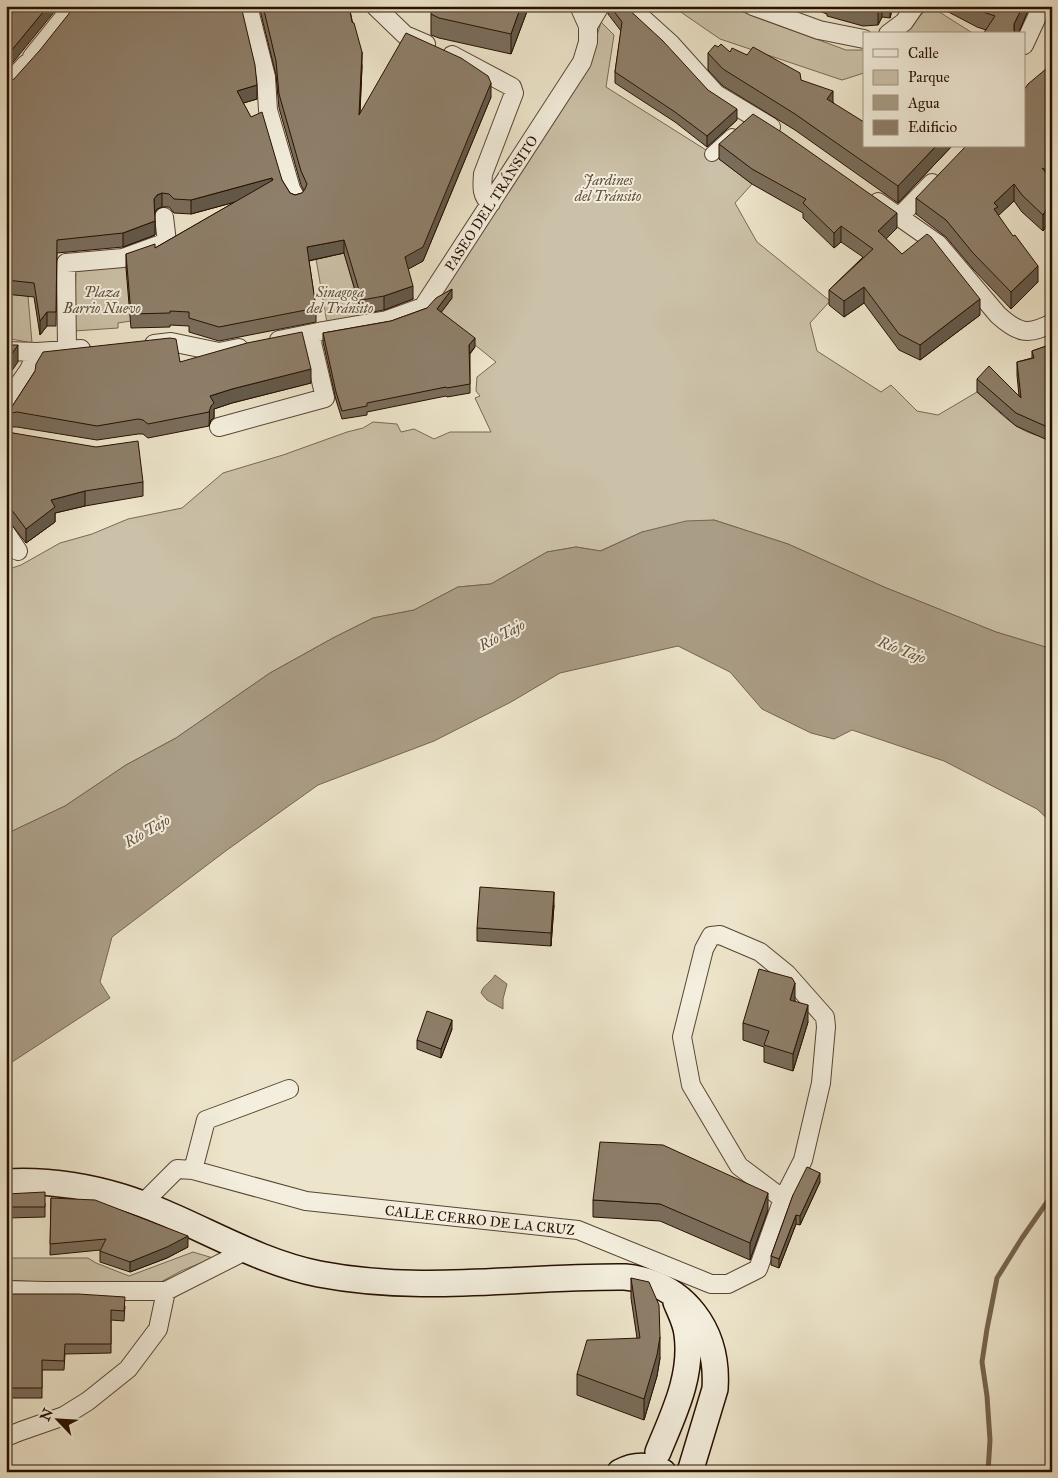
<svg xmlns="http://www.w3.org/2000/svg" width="1058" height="1478" viewBox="0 0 1058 1478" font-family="'IM FELL Great Primer',serif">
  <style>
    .green { fill: #cbc1a8; stroke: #796854 }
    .water { fill: #aa9d86; stroke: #766550 }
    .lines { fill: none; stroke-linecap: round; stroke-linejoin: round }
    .stream { stroke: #766550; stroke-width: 5 }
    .pedestrian-casing { stroke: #584533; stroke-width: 16 }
    .minor-casing { stroke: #584533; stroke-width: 20 }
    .secondary-casing { stroke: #271000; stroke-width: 28 }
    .pedestrian { stroke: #f3eedd; stroke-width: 14 }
    .minor { stroke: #f3eedd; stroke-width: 18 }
    .secondary { stroke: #f3eedd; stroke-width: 25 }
    .wall { fill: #7a6d5b; stroke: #271000 }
    .shaded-wall { fill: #63594a; stroke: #271000 }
    .building { fill: #8e7f6a; stroke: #271000 }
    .labels { text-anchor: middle; stroke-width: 4; stroke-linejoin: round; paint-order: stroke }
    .park-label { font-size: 14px; font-style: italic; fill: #604e3b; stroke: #f3eedd }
    .street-label { font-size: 14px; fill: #271000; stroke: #f3eedd }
    .water-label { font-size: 15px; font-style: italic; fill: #624f3c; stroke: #f3eedd }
  </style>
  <rect width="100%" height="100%" fill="#ede5cb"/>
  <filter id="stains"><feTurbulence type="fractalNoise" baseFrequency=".004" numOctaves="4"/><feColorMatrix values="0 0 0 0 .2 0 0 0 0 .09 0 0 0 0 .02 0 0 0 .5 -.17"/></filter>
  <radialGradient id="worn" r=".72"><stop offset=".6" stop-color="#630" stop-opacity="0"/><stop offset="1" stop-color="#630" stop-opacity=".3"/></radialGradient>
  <path class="green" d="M672,6H726L846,50H864V73L842,80L720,39Z
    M929,6H930L974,34H904Z
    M601,22L614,35L606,87L714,155L752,184L735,203L757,242L830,301L810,323L817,351L881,392L891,385L917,411L938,415L977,392C998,410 1022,440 1052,436V649L996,632L884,587L788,544L714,520L642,532L600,551L576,547L547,552L491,584L458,587L414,610L373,618L333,638L270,673L176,738L126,765L65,806L6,834V570L21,565L60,543L92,534L128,519L182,508L223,473L283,455L347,432L363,428L373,422L397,424L401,432L414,429L434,439L450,432H491L475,398L480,396L476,391L477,377L496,362L431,309L589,63Z
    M344,253L362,315L327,323L316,259Z
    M126,263L131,321L118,323V328L74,331L76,268Z
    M6,294L28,296L32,343L6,338Z
    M193,1252L213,1258L181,1271L159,1283L124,1287L6,1280V1258H88L96,1263L129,1276Z"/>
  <path class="water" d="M714,520L788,544L884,587L996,632L1052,649V823L1037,809L944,761L852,730L834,739L811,733L762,709L730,672L678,646L560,673L511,702L434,741L318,785L227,850L112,937L100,982L110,998L6,1066V834L65,806L126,765L176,738L270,673L333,638L373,618L414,610L458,587L491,584L547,552L576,547L601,551L642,532L686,521Z
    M495,975L507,984L503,999V1009L487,1000L481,993C483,985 491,982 495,975Z"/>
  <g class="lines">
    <path class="stream" d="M988,1472L990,1440L987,1396L982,1362L987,1329L997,1278L1022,1238L1052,1195"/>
    <g class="pedestrian-casing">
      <path id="pedestrian" d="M712,154L732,136"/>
    </g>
    <g class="minor-casing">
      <path id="minor" d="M248,6L266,77L268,110L291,189L296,198
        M375,6L405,35L426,44
        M579,6L588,26
        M629,6L671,44L716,94L771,127
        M753,6L819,30L864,39
        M888,34L904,22L915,6
        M1024,45L1042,6
        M452,55L512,87L514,93L483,174C482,186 481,197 491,203
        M32,57L73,6
        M6,86L26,64
        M878,202L938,244L998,315C1018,333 1028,336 1052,323
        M899,217L932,183
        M279,340L323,331L387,320L423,307L582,62L588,42V26L600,6
        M154,344L171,342L219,352L239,348
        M67,350L66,263L123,258L167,242L164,217
        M6,351L37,352L81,349
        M6,403L29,370L37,352
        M219,427L325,398L310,334
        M6,533L18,551
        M193,1170L206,1120L289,1089
        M142,1204L177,1169L193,1170L306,1201L578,1230L711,1284H728L758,1269L783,1199L803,1160L821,1083L826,1027L825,1017L787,974L760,952L720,935L711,936L704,949L682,1037L691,1085L739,1166L783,1199
        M6,1290L45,1291H166L247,1250
        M6,1437L21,1431L64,1416L88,1401L128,1369L158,1329L166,1291"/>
    </g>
    <g class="secondary-casing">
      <path id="secondary" d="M6,1182C44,1180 86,1186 122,1197C190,1218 249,1260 319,1274C423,1294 521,1276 625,1277C685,1283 719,1331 715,1389L690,1472
        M658,1452C673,1415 693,1376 687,1334C686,1323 680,1312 676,1302
        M620,1472C635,1464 648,1464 663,1472"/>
    </g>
    <use href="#pedestrian" class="pedestrian"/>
    <use href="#minor" class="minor"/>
    <use href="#secondary" class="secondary"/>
  </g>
  <path class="wall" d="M259,6H349L362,66L360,114L491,97L423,261L408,269L413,299L384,310L362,314L344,253L309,261L316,308V322L219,341L189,332V326L170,325V327L131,328L126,268V254L155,248L235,202L191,214L174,213L169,207H162L157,209L155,212V235L123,247L57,253L56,326H47L40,335L34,297L6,294V82L257,99L243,103L282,180L290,193L295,195L302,193L304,191L301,185L279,108L276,75Z
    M529,6L511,54L439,38L431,35V14Z
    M608,6H625L737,120L707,147L675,122L615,83V72L621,31L608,14Z
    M805,6H893L890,18L882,17L878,25L863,26L827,16V14Z
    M937,6H1030L1018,34H983L986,30L977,27Z
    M718,47L730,52L747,55L801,80L833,102L864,146H952L898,203L795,130L723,86L708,70V53Z
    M1052,64V217L1043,231L1022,212L1014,201L998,215L1038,282L1011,309L973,269L946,237L916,214V198L1024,146Z
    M719,144L897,228L886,239L902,254L980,315L920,360L899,350L864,303L844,317L829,305V290L863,257L841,242L834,248L803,218V213L752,184L719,159Z
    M452,298L441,312L475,347L470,354V393L447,397L446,396L367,412V415L342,419L336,400L323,342V333L391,321L427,308Z
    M1052,344V442L1016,426L977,392V379L1019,396L1017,375V362L1032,358V351Z
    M180,362L311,383L232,403L214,409V418L211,420L209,426L148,438L143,434H138L97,440L17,427H11L8,430L13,433L143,482V496L85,506L55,513V522L26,543L11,524L6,523V416L35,371Z
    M554,905L551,946L477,941V928Z
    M795,1000V1001L808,1022L793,1071L764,1062V1047L743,1040V1023Z
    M452,1029L441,1058L417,1049V1040Z
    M820,1182L800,1225L796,1224L779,1268L771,1265V1256L793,1195Z
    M6,1194L45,1203V1217L6,1218Z
    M51,1198L188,1247L167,1258L130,1272L100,1262V1250L50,1255Z
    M593,1200L768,1210L750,1260L660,1221L593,1217Z
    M631,1278L660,1358L657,1376L644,1420L577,1395V1374L637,1338L631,1298Z
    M6,1294L125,1306L124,1321L111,1320V1353L65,1354L64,1370H42V1398H6Z"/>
  <path class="shaded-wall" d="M48,6H59L6,71V57Z
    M521,6H529L511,54V34Z
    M880,6H882V17L878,25V9Z
    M890,6H893L890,18Z
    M1023,6H1030L1018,34H1014V24Z
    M362,52V66L359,129V115Z
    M491,83V97L423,261L405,271V257Z
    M257,85V99L237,105V91Z
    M833,91V108L827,99Z
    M737,109V120L707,147V136Z
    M936,146H952L898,203V186Z
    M272,178V192L191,214V200Z
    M1014,184V201L998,216L994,226V203Z
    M162,193V207L157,209L154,213V199L157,195Z
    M1052,200V217L1043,231V215Z
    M897,213V228L878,247V231Z
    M155,221V235L123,247V233Z
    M841,226V242L834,248V233Z
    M344,240V253L307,261V247Z
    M1038,266V282L1011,309V292Z
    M413,286V299L384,310V296Z
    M864,287V303L844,317V301Z
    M452,289V298L437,318V309Z
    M980,299V315L920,360V345Z
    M47,312V326L40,335V321Z
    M475,338V347L469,354V345Z
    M18,345V362L6,379V362Z
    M311,369V383L232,403L214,409V418L211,420L209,426L210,396L232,389Z
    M11,413V427L6,432L7,416Z
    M85,491V506L55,513V522L26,543V529L51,500Z
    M554,892V905L551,946V933Z
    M795,983V1000L790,1017V1000Z
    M808,1005V1022L793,1071V1054Z
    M452,1020V1029L441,1058V1049Z
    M820,1173V1182L800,1225V1216Z
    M768,1193V1210L750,1260V1243Z
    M796,1215V1224L779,1268V1259Z
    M188,1236V1247L167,1258L130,1272V1262Z
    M660,1337V1358L657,1376L644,1420V1399Z"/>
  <path class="building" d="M6,6H48L6,57Z
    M75,6H241L255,65L257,85L237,91L251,117L262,112L282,180L290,193L295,195L302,193L305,189L307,184L301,171L279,94L276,61L263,6H349L352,22L354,23L362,52L359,115L406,33L461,58L488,76L491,83L423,247L405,257L413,286L384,296L362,300L344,240L307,247L316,308L219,327L189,318V312L170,311V313L131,314L126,254L155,244V248L273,180L272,178L191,200L174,199L169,194L162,193L157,195L154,199L155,221L123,233L57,240L56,312H47L40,321L34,283L6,280V82H9L14,79L40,50Z
    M431,6H521L511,34L439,18L431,14Z
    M610,6H625L663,41L708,90L737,109L707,136L675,112L615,72L622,22Z
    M852,6H880L878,9H863Z
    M969,6H1023L1014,24V30L1015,34H983L995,16L977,10Z
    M721,44L730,52L732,48L747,55L753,47L800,73L801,80L833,91L827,99L864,122V146H936L898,186L795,114L723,69L708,53L715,45L718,47Z
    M1052,64V173L1042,168L1052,180V200L1043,215L1022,195L1014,184L994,203L998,207L994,209L1013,236L1015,235L1038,266L1011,292L973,253L946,220L916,198L966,146H1024V90L1028,84Z
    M753,114L783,133L897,213L878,231L902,254L927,234L931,237L980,299L920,345L899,334L864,287L844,301L829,290L873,249L841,226L834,233L803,203L806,199L752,169L719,144Z
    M452,289L437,309L475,338L469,345L470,384L447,388L446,387L367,403V406L342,411L336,392L323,333L391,321L427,308L436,298Z
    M302,332L311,369L232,389L210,396L214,403L211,406L209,412L148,424L143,420L138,419L97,426L17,412L11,413L7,416L6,418V416L35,371L36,364L43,352L170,338L176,339L180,362L247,343Z
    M1052,344V423L1048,424L1052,428V429L1016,413L977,379L989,366L1021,398L1017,362L1034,358L1032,351Z
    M6,345H18L6,362Z
    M6,428L8,430L13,433L96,447L138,441L143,482L85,491L51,500L55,507L26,529L11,509L6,508Z
    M480,887L554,892L551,933L477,928Z
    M759,969L792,978L795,983L790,1000L808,1005L793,1054L764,1045L769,1031L743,1023Z
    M427,1011L452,1020L441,1049L417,1040Z
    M600,1142L663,1145L768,1193L750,1243L660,1204L593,1200Z
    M807,1167L820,1173L800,1216L796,1215L779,1259L771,1256L793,1195Z
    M45,1192V1207H6V1194Z
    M51,1198L95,1200L188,1236L167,1247L130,1262L100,1251L106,1239L50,1244Z
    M631,1278L649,1282L659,1305L660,1337L657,1355L644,1399L577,1374L587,1340L640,1338Z
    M6,1294H78L125,1297L124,1311L111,1310V1344H65L64,1361L42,1360V1388H6Z"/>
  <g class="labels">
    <g class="park-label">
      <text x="608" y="185">Jardines<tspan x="608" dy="16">del Tránsito</tspan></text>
      <text x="102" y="297">Plaza<tspan x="102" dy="16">Barrio Nuevo</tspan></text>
      <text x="340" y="297">Sinagoga<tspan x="340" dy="16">del Tránsito</tspan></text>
    </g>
    <g class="street-label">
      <text transform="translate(491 203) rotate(-57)" y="5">PASEO DEL TRÁNSITO</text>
      <text transform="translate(480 1220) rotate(6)" y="5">CALLE CERRO DE LA CRUZ</text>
    </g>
    <g class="water-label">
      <text transform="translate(502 635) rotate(-28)" y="5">Río Tajo</text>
      <text transform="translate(902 650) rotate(21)" y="5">Río Tajo</text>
      <text transform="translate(147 831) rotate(-30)" y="5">Río Tajo</text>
    </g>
  </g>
  <rect width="1058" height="1478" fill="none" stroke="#ede5cb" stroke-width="25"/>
  <rect x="8" y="8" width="1043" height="1463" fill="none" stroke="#271000" stroke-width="2.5"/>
  <rect x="12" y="12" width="1033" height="1453" fill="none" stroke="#271000"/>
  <rect x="863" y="32" width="162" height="115" fill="#f3eedd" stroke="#a19585"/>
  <rect x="873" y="49" width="25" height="8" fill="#f3eedd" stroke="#a19585"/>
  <text x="908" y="58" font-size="15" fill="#271000">Calle</text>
  <rect x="873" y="70" width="25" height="15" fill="#cbc1a8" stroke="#a19585"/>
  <text x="908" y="82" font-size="15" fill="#271000">Parque</text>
  <rect x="873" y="95" width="25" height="15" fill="#aa9d86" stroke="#a19585"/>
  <text x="908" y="108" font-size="15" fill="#271000">Agua</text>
  <rect x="873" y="120" width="25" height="15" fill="#8e7f6a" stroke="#a19585"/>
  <text x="908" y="132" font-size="15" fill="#271000">Edificio</text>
  <g transform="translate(58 1420) rotate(295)" stroke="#f3eedd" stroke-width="4" paint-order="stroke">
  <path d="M0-4L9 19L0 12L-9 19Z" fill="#271000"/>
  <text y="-8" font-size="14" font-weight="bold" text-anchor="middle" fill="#271000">N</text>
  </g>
  <rect width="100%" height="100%" filter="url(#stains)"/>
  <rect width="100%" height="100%" fill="url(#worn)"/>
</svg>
